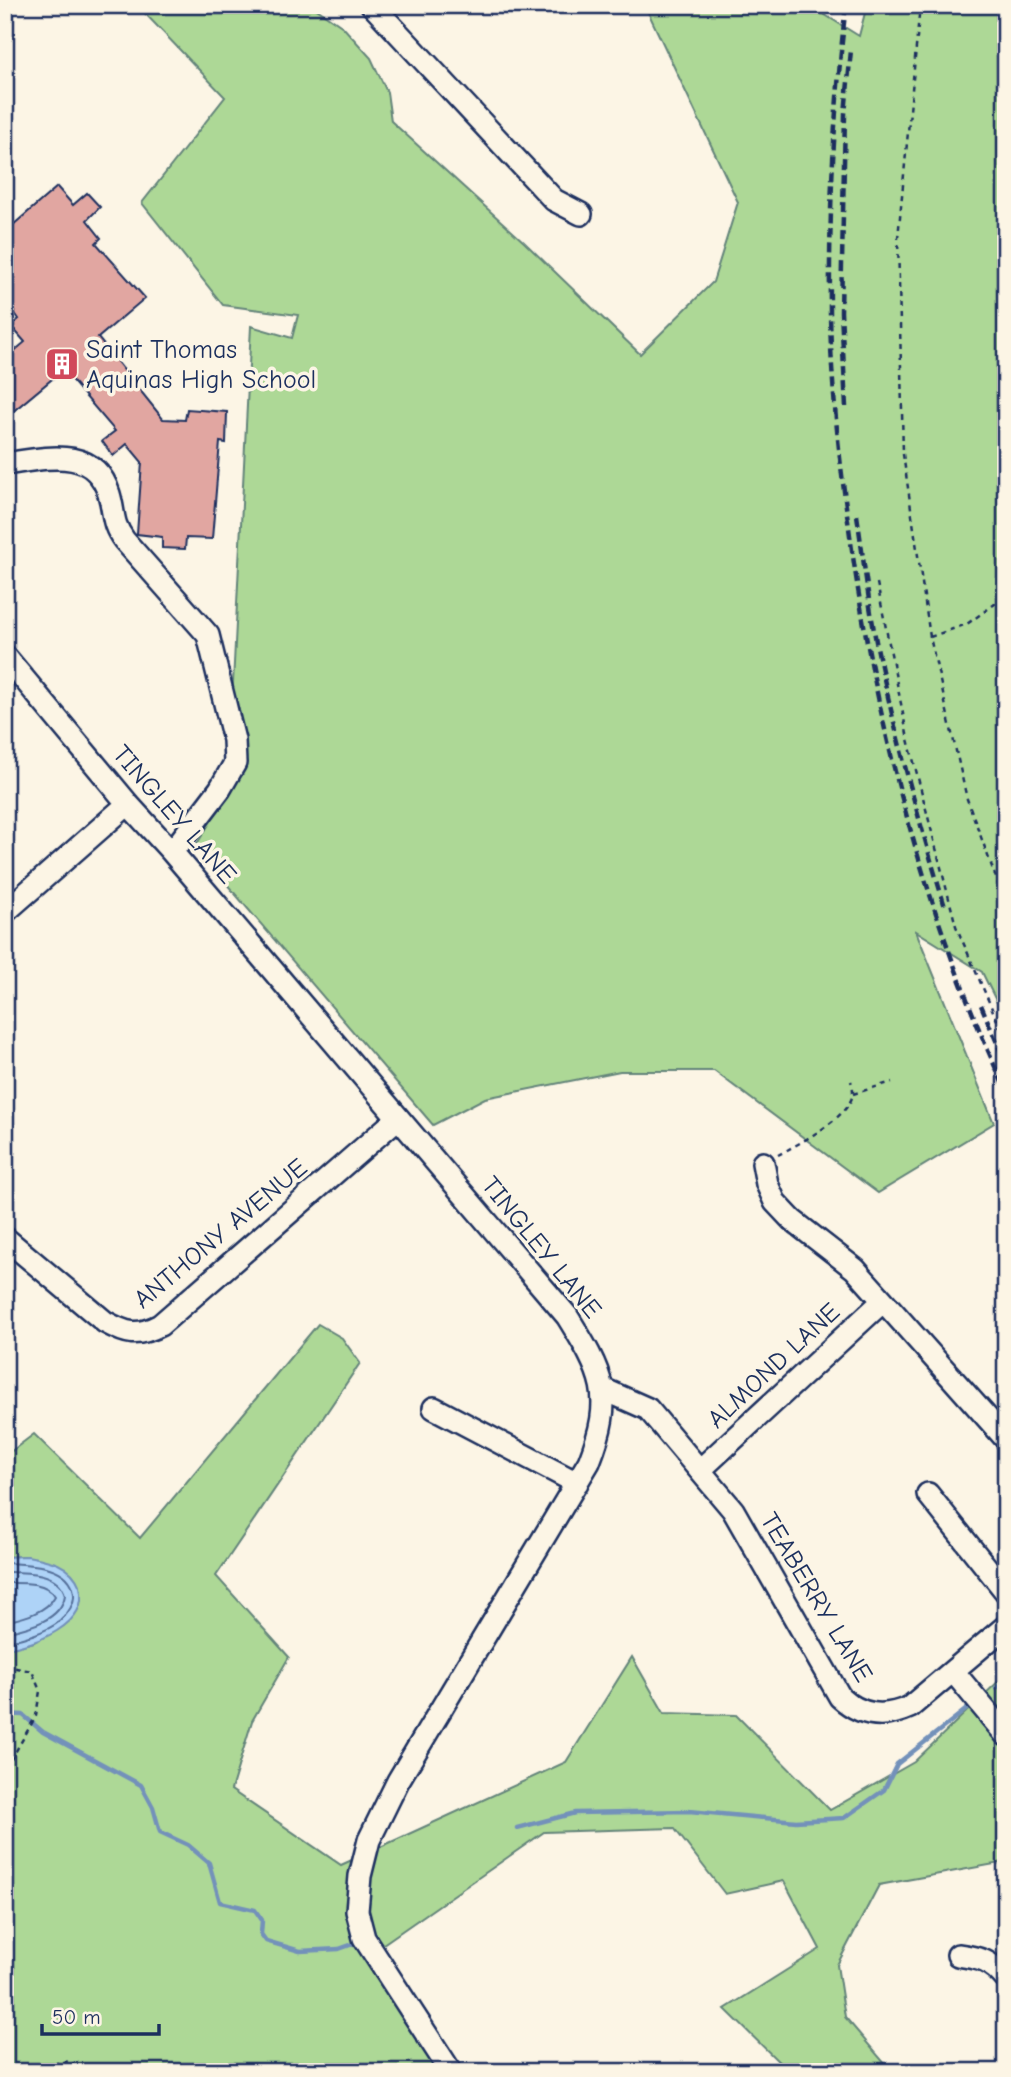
<svg xmlns="http://www.w3.org/2000/svg" width="1011" height="2077" viewBox="0 0 1011 2077" font-family="'Comic Neue',sans-serif">
  <style>
    .green { fill: #add896; stroke: #64847a; stroke-width: 2 }
    .water { fill: #aed3f7; stroke: #7391ba; stroke-width: 2 }
    .lines { fill: none; stroke-linecap: round; stroke-linejoin: round }
    .shore { stroke: #56719b; stroke-width: 2 }
    .stream { stroke: #7391ba; stroke-width: 4.5 }
    .building { fill: #e1a6a1; stroke: #1b2f5e; stroke-width: 2 }
    .minor-casing { stroke: #1b2f5e; stroke-width: 26 }
    .path { stroke: #1b2f5e; stroke-width: 2.5; stroke-dasharray: 5 5; stroke-linecap: butt }
    .minor { stroke: #fcf5e5; stroke-width: 21 }
    .rail { stroke: #1b2f5e; stroke-width: 4.5; stroke-dasharray: 10 5; stroke-linecap: butt }
    .labels { text-anchor: middle; stroke-width: 7; stroke-linejoin: round; paint-order: stroke }
    .poi-label { font-size: 26px; fill: #1b2f5e; stroke: #fcf5e5; text-anchor: start }
    .street-label { font-size: 26px; fill: #1b2f5e; stroke: #fcf5e5 }
  </style>
  <rect width="100%" height="100%" fill="#fcf5e5"/>
  <filter id="ink" filterUnits="userSpaceOnUse"><feTurbulence type="fractalNoise" baseFrequency=".0143" numOctaves="2"/><feDisplacementMap in="SourceGraphic" scale="14" xChannelSelector="R" yChannelSelector="G"/><feConvolveMatrix kernelMatrix="1 2 1 2 8 2 1 2 1" color-interpolation-filters="sRGB"/></filter>
  <g filter="url(#ink)">
    <path class="green" d="M137,5H311L343,27L371,58L387,92L391,121L524,242L640,354L713,282L738,202L648,12L663,5H809L859,36L867,5H1006V1021L982,972L916,931L994,1123L878,1193L714,1071H620L485,1098L433,1125L195,847L241,772L232,703L251,326L292,338L298,315L223,305L142,203L225,97Z
      M318,1324L342,1338L360,1363L216,1576L289,1657L252,1721L231,1790L341,1865L566,1762L632,1657L664,1713L736,1715L830,1810L914,1762L1006,1674V1862L879,1885L837,1965L845,2017L892,2072H789L725,2009L820,1949L784,1881L725,1894L674,1828L544,1832L366,1956L438,2072H5V1649L34,1642L74,1615L80,1604L81,1593L27,1556L5,1557V1456L34,1434L140,1538Z"/>
    <path class="water" d="M27,1556C37,1558 49,1560 58,1564C69,1569 76,1576 80,1587C90,1625 34,1645 5,1649V1557Z"/>
    <g class="lines">
      <path class="shore" d="M5,1563C27,1564 70,1563 74,1593C75,1603 68,1614 60,1621C45,1633 24,1638 5,1642
        M5,1572C25,1572 59,1571 65,1595C61,1621 27,1628 5,1633
        M5,1583C21,1583 46,1581 55,1596C46,1613 22,1618 5,1622"/>
      <path class="stream" d="M996,1688L1006,1682
        M5,1714L23,1715L43,1732L141,1785L153,1807L160,1832L188,1845L209,1863L220,1902L255,1910L262,1920L261,1934L266,1941L300,1951L339,1949L353,1944
        M517,1828L575,1813L689,1811L796,1821L844,1818L884,1790L897,1764L968,1708"/>
    </g>
    <path class="building" d="M57,187L73,205L87,193L100,207L87,220L101,238L96,243L145,298L98,338L163,419L185,420L187,409L227,412L226,443L220,442L212,539L186,538L185,549L162,548V537L137,534L142,462L127,444L113,456L102,441L115,431L63,370L5,418V359L25,342L11,326L19,319L14,312L5,320V244L8,241L5,238V232Z"/>
    <g class="lines">
      <g class="minor-casing">
        <path id="minor" d="M372,5L554,200L581,214
          M5,464C43,459 94,444 109,494C115,514 111,522 124,540L208,635L234,740L235,763L220,789L172,852
          M5,656L128,804L172,852L567,1316C603,1374 615,1396 589,1462L398,1781L369,1840L360,1876L357,1911L364,1938L451,2072
          M5,912L128,804
          M763,1163L767,1184L775,1202L792,1220L855,1269L1006,1439
          M5,1238L105,1322C127,1334 137,1337 160,1325L398,1118
          M603,1389L648,1409L733,1510L840,1697C861,1716 884,1719 910,1707L1006,1626
          M434,1408L577,1483
          M700,1470L883,1301
          M928,1494L1006,1592
          M953,1671L1006,1735
          M958,1955C981,1958 991,1961 1006,1979"/>
      </g>
      <path class="path" d="M920,5L898,238L903,454L930,637L967,799L1006,905
        M877,583L908,739L956,926L1006,1041
        M930,637L967,624L1006,596
        M853,1094L892,1082
        M778,1155C798,1144 852,1117 853,1092C853,1088 852,1084 851,1081
        M5,1666L32,1671L40,1691L36,1716L5,1770
        M48,2072L52,2064L71,2061L79,2072
        M206,2072L214,2068L247,2067L298,2071L346,2068L362,2072"/>
      <use href="#minor" class="minor"/>
      <path class="rail" d="M846,5C834,107 829,209 830,312C831,384 839,457 849,528C875,722 924,913 1006,1091
        M846,407L841,312L845,114L851,50
        M857,515C865,570 871,625 884,679C901,756 922,832 945,907
        M981,1005L1006,1064"/>
    </g>
  </g>
  <defs>
    <g id="building-square" transform="scale(1.75)"><rect x="-9" y="-9" width="18" height="18" rx="4" fill="#d1495b" stroke="#fcf5e5"/><path d="M-4-6H4V6H1V3H-1V6H-4ZM-2.5-4.3h1.7v1.8h-1.7ZM.8-4.3h1.7v1.8H.8ZM-2.5-1h1.7V.8h-1.7ZM.8-1h1.7V.8H.8Z" fill="#fff"/></g>
  </defs>
  <g fill-rule="evenodd">
    <use href="#building-square" x="62" y="364"/>
  </g>
  <g class="labels">
    <g class="poi-label">
      <text x="86" y="358">Saint Thomas<tspan x="86" dy="30">Aquinas High School</tspan></text>
    </g>
    <g class="street-label">
      <text transform="translate(175 814) rotate(49)" y="9">TINGLEY LANE</text>
      <text transform="translate(220 1233) rotate(-40)" y="9">ANTHONY AVENUE</text>
      <text transform="translate(542 1247) rotate(51)" y="9">TINGLEY LANE</text>
      <text transform="translate(773 1365) rotate(-43)" y="9">ALMOND LANE</text>
      <text transform="translate(817 1597) rotate(59)" y="9">TEABERRY LANE</text>
    </g>
  </g>
  <rect width="1011" height="2077" fill="none" stroke="#fcf5e5" stroke-width="28"/>
  <rect x="14" y="14" width="983" height="2049" fill="none" stroke="#1b2f5e" stroke-width="2.5" filter="url(#ink)"/>
  <path d="M42 2024v10h117v-10" fill="none" stroke="#1b2f5e" stroke-width="3.5"/>
  <text x="52" y="2024" font-size="21" fill="#1b2f5e" stroke="#fcf5e5" stroke-width="5" paint-order="stroke">50 m</text>
</svg>
